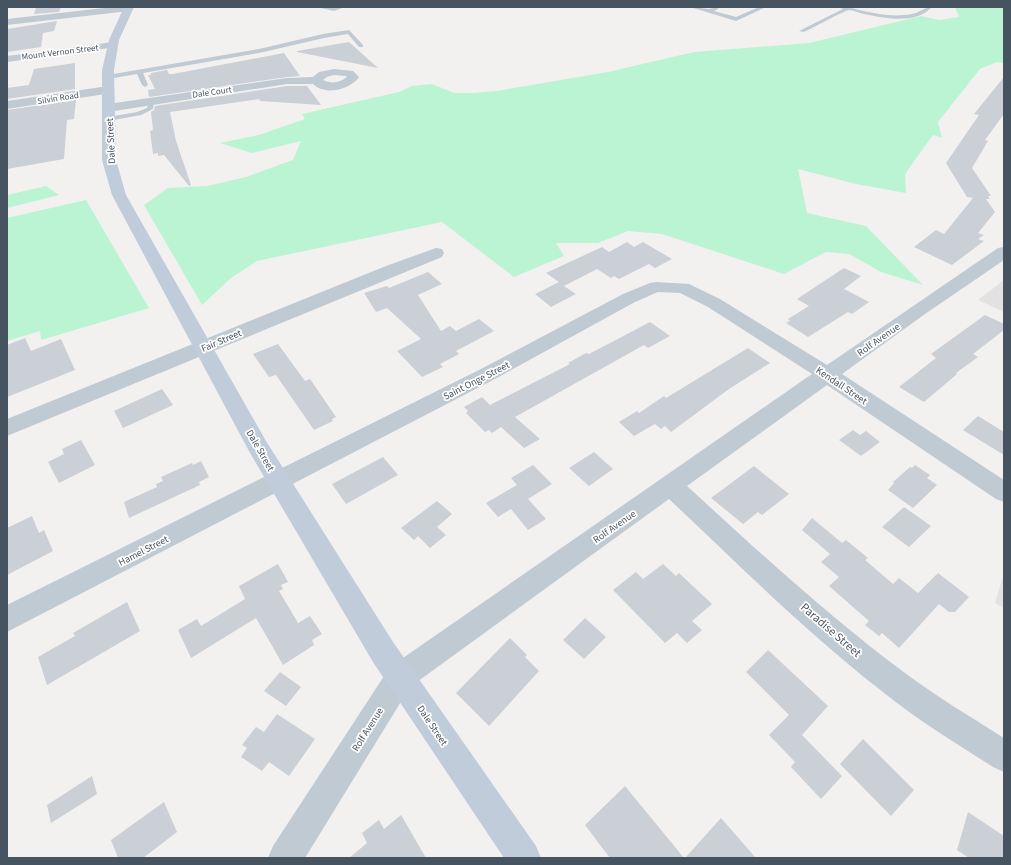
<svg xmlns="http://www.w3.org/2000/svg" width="1011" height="865" viewBox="0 0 1011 865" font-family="'Source Sans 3',sans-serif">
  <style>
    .education { fill: #e4e1e2 }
    .green { fill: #bbf4d3 }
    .building { fill: #cbcfd6 }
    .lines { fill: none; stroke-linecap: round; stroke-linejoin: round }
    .lane { fill: #bfcad3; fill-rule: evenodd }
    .street { fill: #bfcad3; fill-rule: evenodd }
    .secondary { fill: #c1ccdb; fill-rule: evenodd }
    .labels { text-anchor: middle; stroke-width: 3.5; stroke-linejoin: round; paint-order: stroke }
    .far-street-label { font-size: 9px; fill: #465360; stroke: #fff }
    .street-label { font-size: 10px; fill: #465360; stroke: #fff }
    .near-street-label { font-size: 12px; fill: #465360; stroke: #fff }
  </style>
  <rect width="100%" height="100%" fill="#f3f0f0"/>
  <path class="education" d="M1004,280V312L978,300Z
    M1004,573V608L995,603Z"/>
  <path class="green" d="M955,7H1004V63L997,62L980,69L938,122L942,138L933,135L905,174L906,193L856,184L798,169L807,213L866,226L923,285L881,272L849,254L826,252L784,274L662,234L628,231L598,243H556L564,256L514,277L442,222L257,261L231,278L202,305L144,205L168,188L207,186L246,177L293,160L301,141L252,153L220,143L259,135L305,119L302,114L399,92L412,86L432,84L454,93H472L497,91L608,72L694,52L809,43L921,16L939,20L959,17Z
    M46,186L59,195L7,208V195Z
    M86,200L149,308L41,340L40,331L7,341V218Z"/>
  <path class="building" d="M61,7L59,12L34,14L36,8Z
    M57,21L54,31L43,33L41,47L7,52V29Z
    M349,42L378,68L297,52V51Z
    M284,53L300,76L287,77L149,97L148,90L155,89L148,75H151V73L167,70L169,74H173Z
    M75,63V89L7,99V88L29,85L34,69Z
    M1004,77V114L985,140L988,141L972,168L991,196H988L990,199H986L995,212L978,233L984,235L978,239L984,241L952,265L914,247L936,230L944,234L973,198L967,197L946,163L979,115L974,114Z
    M287,86H307L321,105L260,101L259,99L170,112L176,141L191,185L189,186L164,155L158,156V153L153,154L150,131L153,130L151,112L154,110L155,106Z
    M76,100L74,119L67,120L64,159L7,169V110Z
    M627,242L634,247L643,242L672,259L655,268L649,264L619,279L614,276L611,278L597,269L564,286L576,294L551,307L535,294L559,282L546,273L602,247L609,252Z
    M844,268L861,276L844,289L869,302L852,314L848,312L808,337L786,323L790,321L788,319L809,306L797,299Z
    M428,272L442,284L418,295L441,331L450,326L456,331L479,319L494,331L456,351L459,354L440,364L443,367L422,377L397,351L421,339L387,308L376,312L364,293L387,286L389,288Z
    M985,315L1004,324V330L973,354L978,357L956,373L957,374L924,402L899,387L936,358L931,354Z
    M650,322L670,336L648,348L644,345L515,417L540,439L524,448L501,427L492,433L489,430L485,432L466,413L468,411L464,407L482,397L490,405L570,364L568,363L586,353L589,354Z
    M25,338L31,351L61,339L75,370L7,397V345Z
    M278,344L305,381L310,379L336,417L332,419L333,421L314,430L276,375L269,377L253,354Z
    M748,348L770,363L729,389L671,432L665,426L661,429L655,424L634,436L619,422L637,411L639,413L664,396L666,398Z
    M162,389L173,405L123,428L114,411Z
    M978,416L1004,432V455L963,430Z
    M853,430L860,435L866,431L880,442L861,456L839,440Z
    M81,440L95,465L59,483L48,462L64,454L62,449Z
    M594,452L613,469L589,486L569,468Z
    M383,457L398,475L346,504L332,484Z
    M201,461L209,477L199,482L200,485L129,518L124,502L157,487L156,484L163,481L161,477L192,463L193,465Z
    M533,465L552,484L528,499L546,519L528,530L511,509L498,517L486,503L517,485L511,478Z
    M915,465L930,475L927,478L937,485L913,508L888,490L894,483L893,482L910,467L912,468Z
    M754,466L789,494L762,515L758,512L743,524L711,498Z
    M437,501L452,514L437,527L446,535L430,548L418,536L414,540L401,528Z
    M904,507L931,526L909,547L882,527Z
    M32,516L39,533L44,530L53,551L7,575V528Z
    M812,518L842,543L846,540L868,558L865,560L893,584L899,578L918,593L938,573L969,597L955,612H949L939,604L899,648L882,633L879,636L865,625L869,621L829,586L839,577L821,562L830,554L802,530Z
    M278,564L288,582L281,585L283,589L279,591L298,623L310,616L322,634L312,640L314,645L283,665L256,618L191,658L178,630L197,619L201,626L245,599L239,586Z
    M663,564L676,576L679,573L712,604L692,621L702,630L687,643L677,633L665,643L613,590L636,572L643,579Z
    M127,602L140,631L47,685L38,657L75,636L73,633Z
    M585,618L606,637L584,659L563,640Z
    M510,638L527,655L525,657L539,671L489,726L456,693Z
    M768,650L828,706L802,735L842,776L821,799L791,767L795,762L769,735L789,715L746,672Z
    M280,672L301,687L286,706L264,691Z
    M277,714L315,739L289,776L269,762L262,771L241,757L247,748L242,745L256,727L264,732Z
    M863,739L914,790L891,816L840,764Z
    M92,776L97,794L51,823L47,805Z
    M625,786L684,858H610L585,825Z
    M164,802L177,832L143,858H118L111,840Z
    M968,812L1004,836V858H969L957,850Z
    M401,815L426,858H349L367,843L362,833L379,820L384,829Z
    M721,818L756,858H685Z"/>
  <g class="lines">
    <path class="lane" d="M316,7H345L334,11Z
      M690,7L709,9L718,7V9L714,11L736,17L759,7H766L736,21Z
      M838,7H854L852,8C871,13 892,18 912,14C919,13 924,7 932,7C915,25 885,18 864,14C859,13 853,10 849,10C843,11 811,29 804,32L799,31L843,9Z
      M349,30L363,45V47H359L348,34L324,38L259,53L143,73L148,85L145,87L142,85L137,74L108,79L105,77L108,75L259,49L323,34Z
      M149,101L154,102L153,109L141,115L108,121L105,119L108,117L137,112L147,108Z"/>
    <path class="street" d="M113,7L134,8L129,11L7,25V19Z
      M113,42L117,43L118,45L117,47L7,62V56Z
      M334,69L353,71L359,77C350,90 325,96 313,84H287L108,112L104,111L102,108L104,105L108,104L287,78L313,77L319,72ZM334,75L346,76L347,77C340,83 331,84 323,80L327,77Z
      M108,86L112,87L114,90L112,93L7,109V101Z
      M1004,247V260L925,314L842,374L1004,480V502L996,499L827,385L687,486C758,551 828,616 905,673C937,697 971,717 1004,738V772L993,767C956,743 917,720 883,692C807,633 739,565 669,499L410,687L305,858H268L273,846L390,667L812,374L708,307L680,293L658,292L635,302L493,380L7,632V605L479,370L623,294L650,283L656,282L689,284L720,299L827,365L998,248Z
      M436,248L442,249L444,253L442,257L7,436V419L386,266Z"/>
    <path class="secondary" d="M124,7H134L119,40L114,70L116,160L126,195L266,441L393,642L536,846L541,858H504L373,662L250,453L112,195L102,160V70L109,40Z"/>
  </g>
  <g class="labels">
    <g class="far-street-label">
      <text transform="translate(60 52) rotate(-7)" y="3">Mount Vernon Street</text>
      <text transform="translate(212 92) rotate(-8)" y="3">Dale Court</text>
      <text transform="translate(58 98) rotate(-9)" y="3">Silvin Road</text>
    </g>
    <g class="street-label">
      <text transform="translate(110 141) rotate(-93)" y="4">Dale Street</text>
      <text transform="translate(878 339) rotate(-35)" y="4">Rolf Avenue</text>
      <text transform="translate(221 340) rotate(-23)" y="4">Fair Street</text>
      <text transform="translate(476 380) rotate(-27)" y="4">Saint Onge Street</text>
      <text transform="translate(842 385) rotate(34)" y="4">Kendall Street</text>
      <text transform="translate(261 450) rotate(60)" y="4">Dale Street</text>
      <text transform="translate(614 526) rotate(-35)" y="4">Rolf Avenue</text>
      <text transform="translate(143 550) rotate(-27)" y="4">Hamel Street</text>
      <text transform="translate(433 725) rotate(56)" y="4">Dale Street</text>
      <text transform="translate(367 729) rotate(-58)" y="4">Rolf Avenue</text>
    </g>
    <g class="near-street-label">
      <text transform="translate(831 630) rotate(41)" y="4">Paradise Street</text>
    </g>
  </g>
  <rect width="1011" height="865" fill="none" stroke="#465360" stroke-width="16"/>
</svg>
